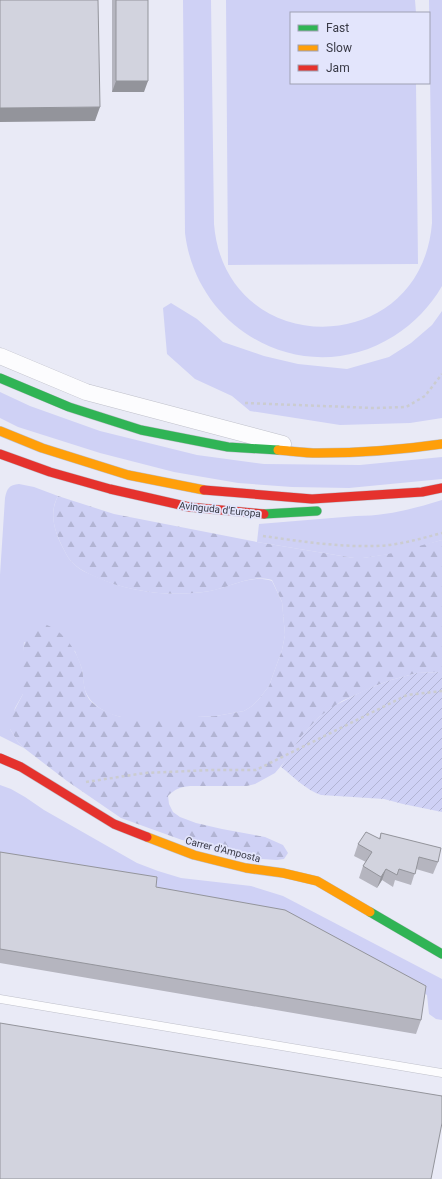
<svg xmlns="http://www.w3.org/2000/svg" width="442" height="1179" viewBox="0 0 442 1179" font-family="Roboto,sans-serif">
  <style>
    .grass { fill: #cfd1f5 }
    .forest { fill: url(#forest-firs) }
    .garden { fill: url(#garden-furrows) }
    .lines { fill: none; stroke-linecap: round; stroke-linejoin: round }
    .lane-casing { stroke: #bfc0ca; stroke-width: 9 }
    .street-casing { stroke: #bfc0ca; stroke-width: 17 }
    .fast-casing { stroke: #bfc0ca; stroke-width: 10 }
    .slow-casing { stroke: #bfc0ca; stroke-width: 10 }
    .jam-casing { stroke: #bfc0ca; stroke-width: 10 }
    .path { stroke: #cbccd0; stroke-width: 2.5; stroke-dasharray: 3 3; stroke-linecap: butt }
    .lane { stroke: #fcfcfe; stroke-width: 8 }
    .street { stroke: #fcfcfe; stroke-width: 16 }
    .fast { stroke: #30b455; stroke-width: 9 }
    .slow { stroke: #ff9f0a; stroke-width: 9 }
    .jam { stroke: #e5322d; stroke-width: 9 }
    .wall { fill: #b5b5bf }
    .shaded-wall { fill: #93949b }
    .building { fill: #d2d3de; stroke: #93949b }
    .labels { text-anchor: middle; stroke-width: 3.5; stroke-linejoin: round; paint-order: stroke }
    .street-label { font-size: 10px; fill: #393a46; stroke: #e3e5fc }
  </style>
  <defs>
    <pattern id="forest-firs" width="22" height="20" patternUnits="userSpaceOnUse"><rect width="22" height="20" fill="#cfd1f5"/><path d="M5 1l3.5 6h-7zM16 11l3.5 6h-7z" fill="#b2b4d3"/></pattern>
    <pattern id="garden-furrows" width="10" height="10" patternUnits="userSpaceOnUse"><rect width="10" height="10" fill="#cfd1f5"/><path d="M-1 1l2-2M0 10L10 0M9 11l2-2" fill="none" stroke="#b2b4d3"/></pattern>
  </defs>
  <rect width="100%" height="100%" fill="#e9eaf6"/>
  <path class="grass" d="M183,0H211L214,224C225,361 421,361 432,223L429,0H442V286C430,307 414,323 394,336C307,391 197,333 185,233Z
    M226,0H415L416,13H291V83H416L418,264L228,265Z
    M171,303L197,319L223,342L264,356L298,364L347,369L389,357L411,343L432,325L442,311V418L410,423L340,425L250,411L232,396L195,379L167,354L163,308Z
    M0,392L30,406L100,431L197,455L264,464L360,465L442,457V479L349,488L292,487L238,483L174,472L100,453L18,427L0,418Z
    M19,484L34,487L58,496C49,512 54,530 62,546C65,551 67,557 71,561C79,570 87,573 97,577C131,593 172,597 210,591C231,587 251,574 272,581L282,602L285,635L282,650L269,686L259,699L252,706L244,711L216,716L197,717H121C107,714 90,705 85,690C83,683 83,676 82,669C80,663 77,657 75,651L24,642L23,661V694L15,708L10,729L18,742L24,748L0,736V575L5,498C7,488 9,485 19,484Z
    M442,500V540L397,553L363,558H354L257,542L259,524L356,516C386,516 413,509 442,500Z
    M0,785L11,789L25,797L44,810L137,863L158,871L181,878L251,886L283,896L442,979V1020L436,1019L429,1014L427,995L312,933L158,888L156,885L0,854Z"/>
  <path class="forest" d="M58,496L114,514L257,542L354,558H363L388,554L442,540V672L417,673L391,680L375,686L342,701L319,717L300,738L286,760L275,773L255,784L247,786H190C180,787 175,789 168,796L169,804L173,812L180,817L196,823L222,829L265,837L283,845L288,853L284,859L277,860L262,859L214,846L182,840L121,818L67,781L24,748L18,742L10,729V722L12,715L23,694V651L26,635L30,628L37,622C60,626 76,647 82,669C84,679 83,690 89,699C96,708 110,714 121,717H197L216,716L244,711L252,706L259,699L269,686L282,650L285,635L282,602L272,580C251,574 231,587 210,591C172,597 131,593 96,577C87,573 78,569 71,561C67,557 65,551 62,546C54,529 49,514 58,496Z"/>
  <path class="garden" d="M442,672V812L403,804L384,799L321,795C306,790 294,777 281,767L300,738L319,717L334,706L365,690L391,680L417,673Z"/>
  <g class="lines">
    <g class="lane-casing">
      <path id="lane" d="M0,999L442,1073"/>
    </g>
    <g class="street-casing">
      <path id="street" d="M0,356L86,392L283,444"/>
    </g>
    <g class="fast-casing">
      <path id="fast" d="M0,378L69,407L141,430L228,447L278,450
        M264,514L317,511
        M370,912L442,954"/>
    </g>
    <g class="slow-casing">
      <path id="slow" d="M0,431L42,448L128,475L204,490
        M278,450C291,451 305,453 318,453C359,453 401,450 442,444
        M147,837L194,855L246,868L283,873L317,881L370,912"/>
    </g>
    <g class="jam-casing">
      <path id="jam" d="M0,454L50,472L110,489L189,507L264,514
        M204,490L312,499L422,492L442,488
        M0,758L21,767L114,824L147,837"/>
    </g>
    <path class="path" d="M245,403L374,408L406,407L425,396L442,374
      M263,536C298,541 337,547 373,546C397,546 419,539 442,533
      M86,782L145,773L212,770H256L407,695L442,691"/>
    <use href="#lane" class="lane"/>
    <use href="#street" class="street"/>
    <use href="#fast" class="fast"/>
    <use href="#slow" class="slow"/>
    <use href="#jam" class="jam"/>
  </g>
  <path class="wall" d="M112,0H148L144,92H112Z
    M381,833L438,862L433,874L416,869L411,885L395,880L393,887L382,880L377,888L359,878L363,866L366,862L354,856L358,844L379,839Z
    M0,852L156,887L421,1020L416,1034L0,963Z"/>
  <path class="shaded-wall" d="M116,81H148L144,92H112Z
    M100,107L95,121L0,122V108Z
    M386,869L382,880L377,888L381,877Z"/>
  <path class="building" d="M0,0H98L100,107L0,108Z
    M116,0H148V81H116Z
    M366,832L380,839L381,833L441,848L438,862L419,857L415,874L399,869L397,875L386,869L381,877L363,866L372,852L358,844Z
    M0,852L157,877L156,887L285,910L426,986L421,1020L0,949Z
    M0,1023L442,1096V1123L431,1179H0Z"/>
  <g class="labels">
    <g class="street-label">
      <text transform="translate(220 509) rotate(6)" y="4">Avinguda d'Europa</text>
      <text transform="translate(223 849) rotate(14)" y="4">Carrer d'Amposta</text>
    </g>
  </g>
  <rect x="290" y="12" width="140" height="72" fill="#e3e5fc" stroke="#9fa1b3"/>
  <rect x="298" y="25" width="20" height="6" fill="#30b455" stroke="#9fa1b3"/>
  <text x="326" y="32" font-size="12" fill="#393a46">Fast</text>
  <rect x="298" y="45" width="20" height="6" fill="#ff9f0a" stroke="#9fa1b3"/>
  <text x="326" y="52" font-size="12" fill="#393a46">Slow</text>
  <rect x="298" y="65" width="20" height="6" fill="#e5322d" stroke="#9fa1b3"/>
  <text x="326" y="72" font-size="12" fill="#393a46">Jam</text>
</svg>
